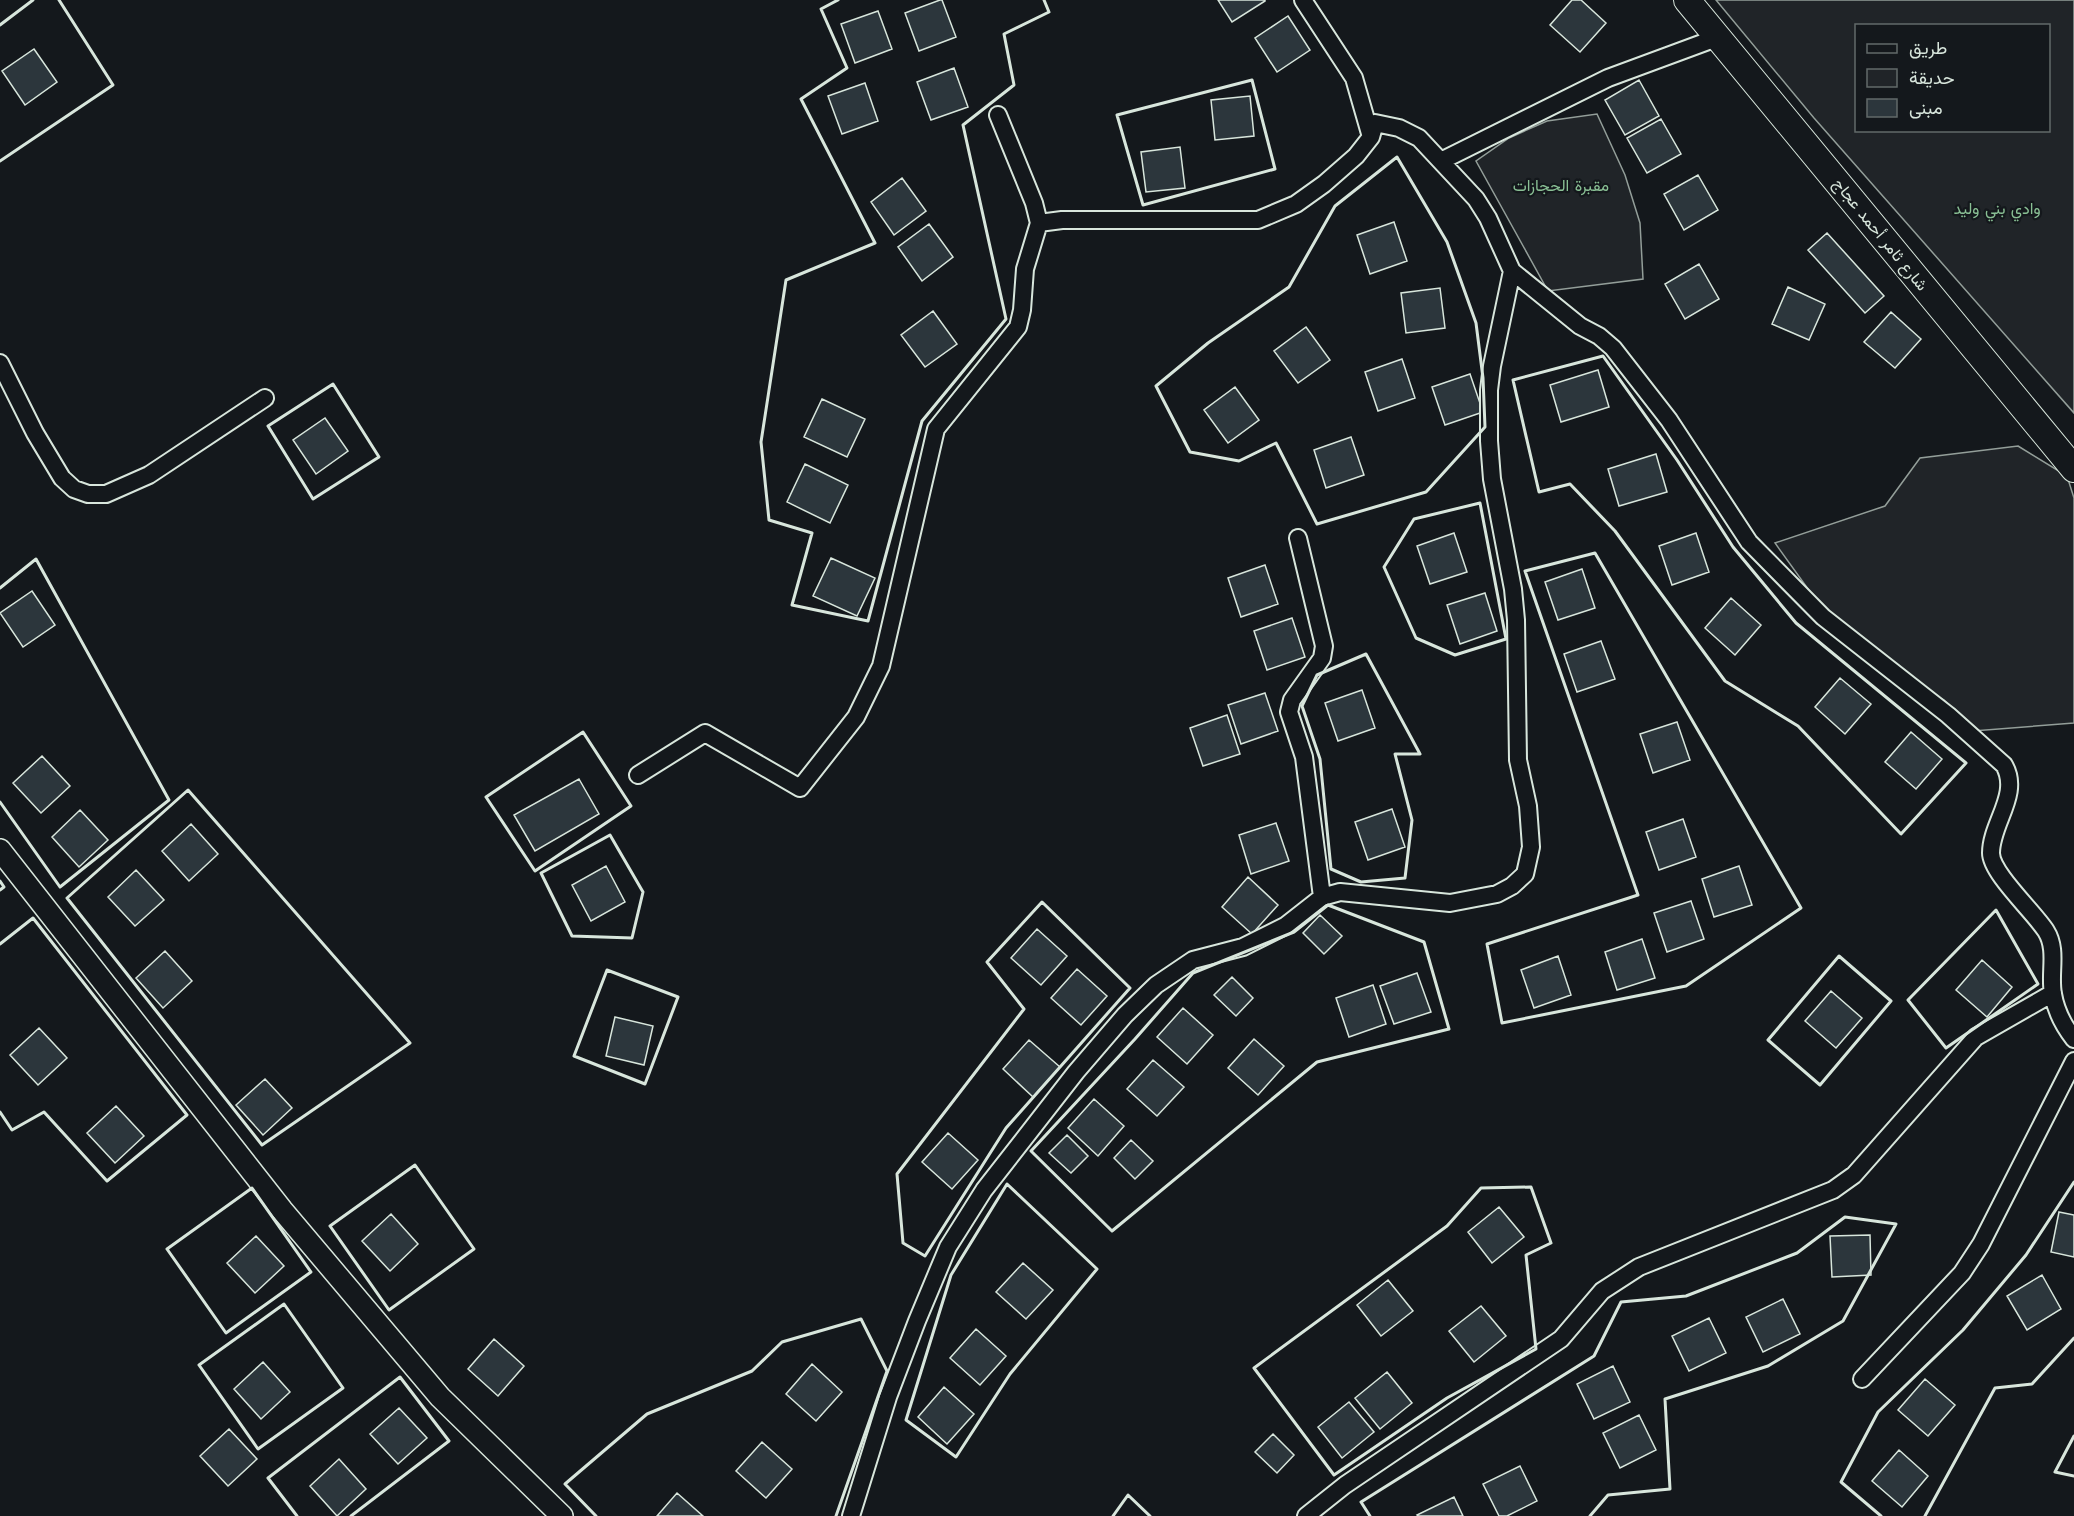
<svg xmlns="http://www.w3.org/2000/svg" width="2074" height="1516" viewBox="0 0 2074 1516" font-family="'Work Sans',Vazirmatn,sans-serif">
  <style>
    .green { fill: #202428; stroke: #939e99; stroke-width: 1.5; fill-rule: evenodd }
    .building { fill: #2c363c; stroke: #d8e6dc; stroke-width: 1.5 }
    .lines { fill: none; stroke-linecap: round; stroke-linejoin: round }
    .minor-casing { stroke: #d8e6dc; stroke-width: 20 }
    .tertiary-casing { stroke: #d8e6dc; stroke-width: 24 }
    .primary-casing { stroke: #d8e6dc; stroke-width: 28 }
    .minor { stroke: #14181c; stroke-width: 16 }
    .tertiary { stroke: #14181c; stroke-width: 21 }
    .primary { stroke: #14181c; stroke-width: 26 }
    .wall { stroke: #d8e6dc; stroke-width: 3 }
    .labels { text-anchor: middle; stroke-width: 4.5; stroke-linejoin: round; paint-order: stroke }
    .park-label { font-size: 16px; fill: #8ac095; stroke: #14181c }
    .street-label { font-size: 16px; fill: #d8e6dc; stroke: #14181c }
  </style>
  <rect width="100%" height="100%" fill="#14181c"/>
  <path class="green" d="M1716,0H2074V413L1814,118ZM1856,26H2048V130H1856Z
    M1597,114L1625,175L1640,223L1643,279L1548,291L1476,161L1509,138L1547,121Z
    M2018,446L2067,476L2074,498V723L1973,731L1944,700L1886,669L1821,607L1775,543L1885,506L1920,458Z"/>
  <path class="building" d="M940,0H942L956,37L919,51L905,13Z
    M1218,0H1265V1L1232,22Z
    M1572,0H1581L1606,23L1580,52L1550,25Z
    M878,11L892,49L855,63L841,24Z
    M1288,16L1310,50L1277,72L1255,38Z
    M34,49L57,82L25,105L2,71Z
    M954,68L968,107L931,120L917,82Z
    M1639,80L1659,116L1625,135L1605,100Z
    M865,83L878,121L842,134L828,96Z
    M1250,96L1254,136L1215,140L1211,100Z
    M1661,119L1681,154L1647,173L1627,138Z
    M1180,147L1185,188L1146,192L1141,152Z
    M1698,175L1718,210L1684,230L1664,194Z
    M902,178L926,211L894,235L871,202Z
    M1394,222L1407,261L1370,274L1357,235Z
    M929,224L953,257L922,281L898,247Z
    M1827,233L1884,296L1865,313L1808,250Z
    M1699,264L1719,299L1685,319L1665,284Z
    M1788,287L1825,304L1809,340L1772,324Z
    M1440,288L1445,328L1406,333L1401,293Z
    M933,311L957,344L925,367L901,335Z
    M1891,312L1921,339L1895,368L1864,342Z
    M1306,327L1330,360L1298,383L1274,351Z
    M1402,359L1415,398L1378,411L1365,372Z
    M1598,370L1609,407L1561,422L1550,385Z
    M1470,374L1483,412L1445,425L1432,387Z
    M1235,387L1259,420L1228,443L1204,410Z
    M822,399L865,419L847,457L804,437Z
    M325,418L348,451L316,474L293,440Z
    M1351,437L1364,475L1326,488L1314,450Z
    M1656,454L1667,492L1619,506L1608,469Z
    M805,464L848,485L830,523L787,502Z
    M1454,533L1467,572L1430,584L1417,546Z
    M1696,533L1709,572L1672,585L1659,546Z
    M831,558L875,578L857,616L813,596Z
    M1265,565L1278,604L1241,617L1228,578Z
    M1582,569L1595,608L1558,620L1545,582Z
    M32,591L55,625L23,647L0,613Z
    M1485,593L1497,631L1460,644L1447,605Z
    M1731,598L1761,625L1735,655L1705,628Z
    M1292,618L1305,657L1267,670L1254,631Z
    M1601,641L1615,679L1577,692L1564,654Z
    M1840,678L1871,704L1845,734L1815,707Z
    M1362,690L1375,728L1338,741L1325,703Z
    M1265,693L1278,731L1241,744L1228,705Z
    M1227,715L1240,754L1203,766L1190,728Z
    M1677,722L1690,760L1653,773L1640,734Z
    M1911,732L1942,759L1916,789L1885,762Z
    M42,756L70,786L41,813L13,783Z
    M579,779L599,814L535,851L514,815Z
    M1392,809L1405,847L1368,860L1355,822Z
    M80,810L108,840L79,867L52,837Z
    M1683,819L1696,857L1659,870L1646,832Z
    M1276,823L1289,861L1251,874L1239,835Z
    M191,824L218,854L189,881L162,851Z
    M606,866L625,902L591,921L572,885Z
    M1739,866L1752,905L1714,917L1702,879Z
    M136,870L164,900L135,926L108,897Z
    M1248,877L1278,905L1252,934L1222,907Z
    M1691,901L1704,939L1667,952L1654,913Z
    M1320,915L1342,936L1324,954L1303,933Z
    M1037,929L1067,956L1041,985L1011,958Z
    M1642,939L1655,978L1617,990L1605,952Z
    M165,951L192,981L163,1008L136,978Z
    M1558,956L1571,995L1534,1008L1521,970Z
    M1982,960L2012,987L1987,1017L1956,990Z
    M1077,969L1107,996L1081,1025L1051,998Z
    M1417,973L1431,1012L1394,1024L1380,986Z
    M1232,977L1253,998L1236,1016L1214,995Z
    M1373,985L1386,1024L1349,1037L1336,998Z
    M1831,991L1862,1018L1836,1048L1805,1021Z
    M1183,1008L1213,1035L1187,1064L1157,1037Z
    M615,1017L653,1026L644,1065L606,1056Z
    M39,1028L67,1058L38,1085L10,1055Z
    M1254,1039L1284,1066L1258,1095L1228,1068Z
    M1029,1040L1060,1067L1033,1097L1003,1069Z
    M1153,1060L1184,1087L1157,1116L1127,1089Z
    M265,1079L292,1108L263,1135L236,1105Z
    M1094,1099L1124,1126L1098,1156L1068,1128Z
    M116,1106L144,1136L115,1163L87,1133Z
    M948,1133L978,1160L952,1189L922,1162Z
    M1067,1135L1088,1156L1071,1173L1049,1153Z
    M1131,1140L1153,1161L1135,1179L1114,1158Z
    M1499,1207L1524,1237L1492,1263L1468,1232Z
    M2059,1212L2074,1215V1257L2051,1252Z
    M391,1214L418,1244L390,1271L362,1241Z
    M1870,1235L1871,1275L1832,1277L1830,1236Z
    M256,1236L284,1266L255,1293L227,1263Z
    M1023,1263L1053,1290L1026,1319L996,1292Z
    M2042,1275L2061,1309L2027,1330L2007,1296Z
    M1388,1280L1413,1311L1381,1336L1357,1305Z
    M1783,1299L1800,1334L1763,1352L1746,1317Z
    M1481,1306L1506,1336L1474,1362L1449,1331Z
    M1709,1318L1726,1353L1689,1371L1672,1336Z
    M976,1329L1006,1356L980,1385L950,1358Z
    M494,1339L524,1366L498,1396L468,1369Z
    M263,1362L290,1392L261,1419L234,1389Z
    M812,1364L842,1392L816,1421L786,1394Z
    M1613,1366L1630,1402L1594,1419L1577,1384Z
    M1387,1372L1412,1403L1380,1429L1355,1398Z
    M1925,1379L1955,1405L1928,1436L1898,1410Z
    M944,1387L974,1414L947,1444L918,1417Z
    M1349,1402L1374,1432L1342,1458L1318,1427Z
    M399,1408L427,1438L398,1464L370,1434Z
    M1639,1415L1656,1450L1620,1468L1603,1433Z
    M229,1429L257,1459L228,1486L200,1456Z
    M1273,1434L1294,1455L1277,1473L1255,1452Z
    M762,1442L792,1469L766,1498L736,1471Z
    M1899,1450L1928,1476L1902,1507L1872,1481Z
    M339,1459L366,1489L337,1516L310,1486Z
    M1520,1466L1537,1501L1507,1516H1499L1483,1484Z
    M677,1493L703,1516H657Z
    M1454,1497L1463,1516H1418L1417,1515Z"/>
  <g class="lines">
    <g class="minor-casing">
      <path id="minor" d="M1303,0L1354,78L1371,137
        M998,115L1034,203L1039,223L1062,220H1258L1296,204L1324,184L1356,156L1371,137L1375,123L1399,128L1419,138L1476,199L1488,218L1512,271L1580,326L1599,336L1613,348L1669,420L1749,542L1823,617L1948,715L2004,765C2021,794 1991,823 1991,853C1991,873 2034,912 2046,931C2058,950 2049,973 2053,994C2056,1012 2063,1025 2074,1039
        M1441,161L1608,78L1719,37
        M0,363L35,433L62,478L74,489L88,494H106L149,475L265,398
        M1298,538L1324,646L1322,658L1292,700L1289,712L1304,757L1322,897
        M638,775L705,733L800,788L856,717L881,666L936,429L1018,327L1022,310L1025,269L1039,223
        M1862,1379L1962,1273L1981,1244L2074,1061
        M851,1516L888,1397L917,1321L948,1247L984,1190L1076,1072L1125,1015L1156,985L1193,960L1243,947L1285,926L1322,897L1340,892L1450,903L1497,894L1512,886L1525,874L1531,847L1528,806L1518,760L1516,620L1513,589L1492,479L1489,441V390L1492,366L1512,271
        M1306,1516L1345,1485L1561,1339L1602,1291L1639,1267L1833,1190L1854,1175L1976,1037L2053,993"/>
    </g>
    <g class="tertiary-casing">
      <path id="tertiary" d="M0,850L282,1210L440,1397L562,1516"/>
    </g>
    <g class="primary-casing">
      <path id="primary" d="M1687,0L2074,469"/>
    </g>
    <use href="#minor" class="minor"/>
    <use href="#tertiary" class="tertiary"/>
    <use href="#primary" class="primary"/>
    <path class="wall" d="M838,0L821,9L847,68L801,99L875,243L786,280L761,442L769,520L812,533L792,605L868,621L922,421L1006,319L963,125L1014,85L1004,34L1049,12L1044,0
      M0,25L33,0
      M1252,80L1275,169L1143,205L1117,115Z
      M1397,157L1447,242L1476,323L1483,378L1485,427L1426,492L1317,524L1276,443L1239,461L1190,452L1156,386L1208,343L1289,287L1335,206Z
      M0,161L113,85L59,0
      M1603,356L1677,460L1733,547L1796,623L1966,763L1901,834L1798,726L1725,681L1615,531L1570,484L1539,492L1513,380Z
      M333,384L379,457L313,499L268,426Z
      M1480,503L1506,639L1455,655L1416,638L1384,567L1414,519Z
      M1595,553L1801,908L1686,986L1502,1023L1487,944L1638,895L1525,571Z
      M0,588L36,559L169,800L60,887L0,802
      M1366,654L1420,754H1395L1412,820L1405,878L1361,882L1331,869L1320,759L1302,706L1317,675Z
      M583,732L631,806L535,871L486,797Z
      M188,790L410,1043L262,1145L67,898Z
      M610,835L643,892L632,938L572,936L541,873Z
      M0,881L4,887L0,890
      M1042,902L1130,988L1006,1128L925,1256L903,1243L897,1174L1024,1009L987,962Z
      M1328,905L1424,942L1449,1029L1317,1062L1112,1231L1031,1151L1135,1039L1193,973L1294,932Z
      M1996,910L2038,984L1946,1048L1908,1000Z
      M0,944L33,918L187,1115L107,1181L44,1112L12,1130L0,1112
      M1839,956L1891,1001L1820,1085L1768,1040Z
      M607,970L678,997L645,1084L574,1056Z
      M415,1165L474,1249L389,1310L330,1226Z
      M1007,1184L1097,1269L1010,1374L956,1457L906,1420L951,1275Z
      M1531,1187L1551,1243L1526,1255L1536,1349L1447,1398L1334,1475L1254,1368L1447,1226L1481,1188Z
      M252,1188L311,1272L226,1333L167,1249Z
      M284,1304L343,1388L258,1449L199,1365Z
      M2074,1436L2055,1472L2074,1476
      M297,1516L268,1478L400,1377L449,1441L351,1516
      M596,1516L565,1484L647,1414L752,1371L782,1342L861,1319L887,1371L836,1516
      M1113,1516L1128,1495L1150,1516
      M1370,1516L1361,1502L1594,1356L1621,1302L1686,1296L1797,1253L1845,1217L1896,1224L1843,1321L1768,1366L1665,1399L1670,1489L1608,1495L1590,1516
      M1881,1516L1841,1482L1878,1412L1963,1330L2026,1255L2074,1182
      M1925,1516L1995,1388L2032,1384L2074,1338"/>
  </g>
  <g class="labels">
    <g class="park-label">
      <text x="1561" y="191">مقبرة الحجازات</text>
      <text x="1997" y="214">وادي بني وليد</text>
    </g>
    <g class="street-label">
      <text transform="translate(1881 234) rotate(51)" y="6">شارع ثامر أحمد عجاج</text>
    </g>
  </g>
  <rect x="1855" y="24" width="195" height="108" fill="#14181c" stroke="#626a69" stroke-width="1.5"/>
  <rect x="1867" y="44" width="30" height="9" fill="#14181c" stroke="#626a69" stroke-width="1.5"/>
  <text x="1909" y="54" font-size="18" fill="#d8e6dc">طريق</text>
  <rect x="1867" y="69" width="30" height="18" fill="#202428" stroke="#626a69" stroke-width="1.5"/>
  <text x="1909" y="84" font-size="18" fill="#d8e6dc">حديقة</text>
  <rect x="1867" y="99" width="30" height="18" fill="#2c363c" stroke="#626a69" stroke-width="1.5"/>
  <text x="1909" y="114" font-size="18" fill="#d8e6dc">مبنى</text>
</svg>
